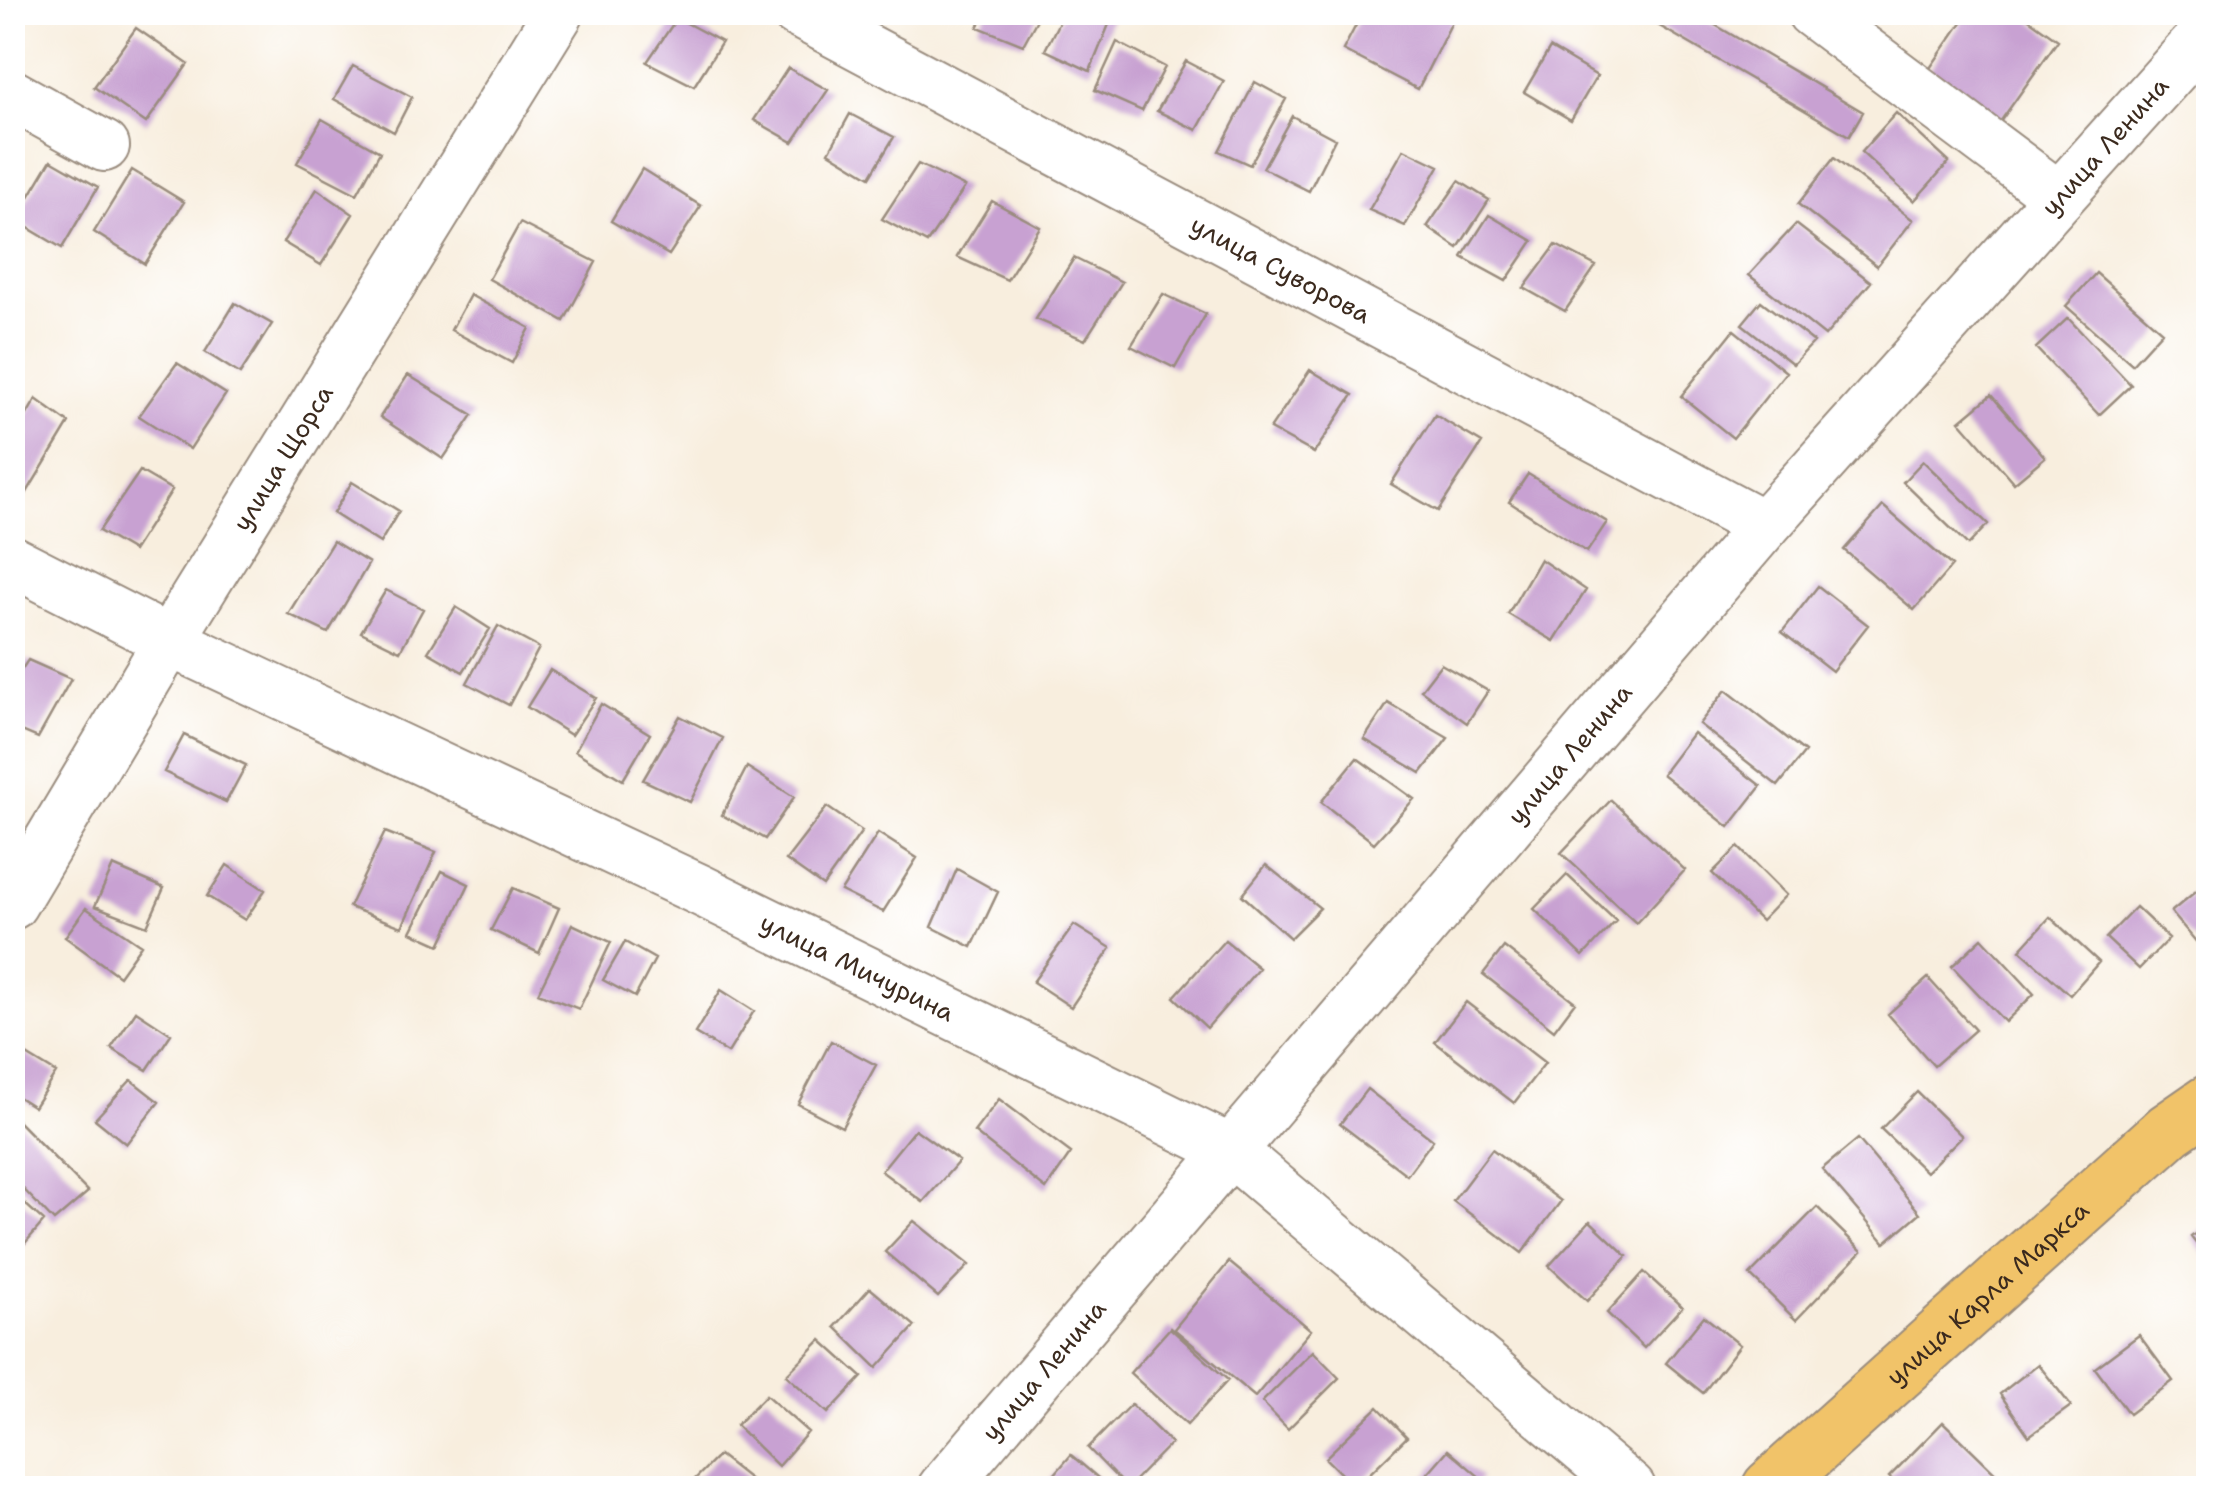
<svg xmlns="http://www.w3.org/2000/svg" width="2221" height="1501" viewBox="0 0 2221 1501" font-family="'Shantell Sans',sans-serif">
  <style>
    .building { fill: #c8a1d2 }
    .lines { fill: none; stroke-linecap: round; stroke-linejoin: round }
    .minor-casing { stroke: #9a8c7e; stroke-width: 54 }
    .major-casing { stroke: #9a8c7e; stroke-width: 59 }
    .minor { stroke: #fff; stroke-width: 50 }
    .major { stroke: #f1c369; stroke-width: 55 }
    .labels { text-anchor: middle; stroke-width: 8; stroke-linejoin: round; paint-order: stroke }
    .street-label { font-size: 25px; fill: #3b2a1e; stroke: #fff }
  </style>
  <rect width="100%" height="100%" fill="#fff"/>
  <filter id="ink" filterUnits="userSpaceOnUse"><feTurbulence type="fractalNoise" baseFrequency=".01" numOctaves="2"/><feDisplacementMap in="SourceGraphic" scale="20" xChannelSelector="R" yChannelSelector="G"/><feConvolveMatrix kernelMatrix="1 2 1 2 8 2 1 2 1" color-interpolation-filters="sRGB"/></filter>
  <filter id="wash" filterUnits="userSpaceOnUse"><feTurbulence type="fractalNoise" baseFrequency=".0048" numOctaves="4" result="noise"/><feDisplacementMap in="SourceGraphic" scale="40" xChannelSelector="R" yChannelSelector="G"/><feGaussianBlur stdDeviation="2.25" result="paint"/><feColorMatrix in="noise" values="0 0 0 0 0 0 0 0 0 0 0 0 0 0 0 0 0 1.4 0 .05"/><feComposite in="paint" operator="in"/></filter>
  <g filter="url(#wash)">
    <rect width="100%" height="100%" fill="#f8eede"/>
    <g id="blocks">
      <path class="building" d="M987,12H1041L1023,45L978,27Z
        M1064,12H1114L1090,71L1045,50Z
        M1363,12H1457L1418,89L1343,50Z
        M1647,12H1693L1863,112L1849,136L1644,17Z
        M1969,12H2019L2058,40L2000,122L1928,71Z
        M677,18L722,42L694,86L647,62Z
        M136,28L188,64L146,123L94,87Z
        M1117,42L1165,67L1142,111L1095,90Z
        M1550,48L1597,76L1571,120L1524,92Z
        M1186,61L1224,81L1197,130L1157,111Z
        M353,66L412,97L394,132L334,99Z
        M788,68L828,90L793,142L754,120Z
        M1255,82L1286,99L1250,165L1219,151Z
        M1896,113L1949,162L1914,201L1861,152Z
        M850,114L894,137L870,177L829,152Z
        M1292,116L1335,139L1309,191L1263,168Z
        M322,119L380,152L357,194L297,163Z
        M1404,149L1439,166L1405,226L1369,210Z
        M1834,158L1913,220L1877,266L1798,204Z
        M51,160L98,187L62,248L15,220Z
        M918,164L965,187L927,243L882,219Z
        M642,169L701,206L669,255L611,221Z
        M132,170L184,202L145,264L94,232Z
        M1459,181L1489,200L1458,248L1427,227Z
        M317,189L353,214L321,265L283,242Z
        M992,201L1040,227L1007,280L957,257Z
        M1489,215L1533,241L1506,281L1462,257Z
        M520,223L596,262L564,321L489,279Z
        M1796,224L1871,282L1825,336L1749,275Z
        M1556,245L1596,266L1565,311L1524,288Z
        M1074,258L1122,282L1085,340L1036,319Z
        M2096,273L2162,331L2132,364L2066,306Z
        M1163,294L1206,314L1175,368L1131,346Z
        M470,295L530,328L512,363L451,330Z
        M1761,301L1814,342L1793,364L1742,324Z
        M235,303L272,324L240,374L205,352Z
        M2068,318L2131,385L2099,415L2036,348Z
        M1734,330L1786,372L1733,438L1681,396Z
        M177,363L226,394L190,449L139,416Z
        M1310,370L1353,395L1314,453L1270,429Z
        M408,375L473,415L443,459L380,417Z
        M1991,395L2045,457L2014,483L1960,421Z
        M36,399L69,423L23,499L12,492V440Z
        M1435,415L1482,443L1438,511L1391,484Z
        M1923,461L1988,524L1968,545L1903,482Z
        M140,471L172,490L133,551L99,531Z
        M1528,474L1607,522L1587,552L1509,502Z
        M352,482L399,511L380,543L333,513Z
        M1883,506L1952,566L1914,610L1844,550Z
        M333,541L369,563L328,633L288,614Z
        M1540,559L1586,590L1554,641L1508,614Z
        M1818,586L1868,625L1832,671L1782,632Z
        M386,590L423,609L400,651L361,632Z
        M456,607L490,629L463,672L428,652Z
        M498,626L539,648L509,705L467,683Z
        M28,660L71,679L38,738L12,727V684Z
        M1441,664L1488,691L1467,723L1421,690Z
        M550,670L596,698L571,735L527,707Z
        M1726,690L1805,752L1778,786L1699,724Z
        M1388,703L1448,738L1421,773L1364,739Z
        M601,704L650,734L623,780L575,751Z
        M680,716L723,738L690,802L643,780Z
        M1693,733L1761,786L1729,827L1662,774Z
        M184,735L246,765L226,802L164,772Z
        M1357,758L1414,799L1374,843L1321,802Z
        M747,767L794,797L765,839L722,815Z
        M1611,800L1685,870L1636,923L1561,853Z
        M827,807L862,831L823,886L786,860Z
        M385,832L436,852L402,927L349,907Z
        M878,833L917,858L883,912L841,891Z
        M1738,847L1786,895L1761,921L1712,873Z
        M227,865L265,890L245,920L207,896Z
        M1266,865L1320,908L1290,938L1242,895Z
        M113,866L164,888L147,926L95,906Z
        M957,869L998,892L972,947L932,927Z
        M442,871L469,884L440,945L411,932Z
        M1567,875L1616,921L1583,956L1534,909Z
        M2202,886L2208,893V950L2205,952L2171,912Z
        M513,888L559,908L539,953L491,930Z
        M2136,907L2169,938L2139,969L2106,938Z
        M86,908L141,945L119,976L65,937Z
        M2050,917L2099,962L2070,995L2020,950Z
        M572,924L611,942L579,1009L538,993Z
        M1074,925L1111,948L1071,1007L1033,982Z
        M1982,938L2034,994L2005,1022L1952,966Z
        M1225,940L1259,968L1207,1028L1174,997Z
        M625,942L655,959L635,997L603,980Z
        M1504,947L1575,1002L1554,1030L1483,974Z
        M1928,978L1975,1030L1934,1066L1888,1014Z
        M721,990L754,1011L728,1053L695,1033Z
        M1466,1002L1545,1063L1514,1103L1435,1042Z
        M136,1011L171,1034L147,1070L111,1048Z
        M831,1041L876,1065L842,1127L798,1104Z
        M12,1046L56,1073L34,1107L12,1093Z
        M131,1080L159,1102L126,1144L95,1119Z
        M1367,1089L1433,1140L1407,1175L1340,1124Z
        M1917,1092L1962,1136L1926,1172L1881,1129Z
        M999,1099L1071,1153L1046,1189L974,1132Z
        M16,1119L88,1192L54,1221L12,1177V1121Z
        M915,1129L959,1161L923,1202L881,1171Z
        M1858,1139L1920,1213L1885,1243L1822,1169Z
        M1492,1149L1561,1201L1522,1253L1453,1201Z
        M12,1192L44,1221L14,1256L12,1254Z
        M1817,1207L1862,1251L1796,1320L1750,1275Z
        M914,1221L969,1265L938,1297L885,1252Z
        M1590,1221L1627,1256L1587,1301L1549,1266Z
        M2208,1224V1259L2191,1237Z
        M1229,1262L1311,1330L1255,1397L1174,1329Z
        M1644,1272L1682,1307L1644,1348L1607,1313Z
        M870,1288L915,1326L877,1368L835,1327Z
        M1704,1316L1740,1345L1703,1393L1666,1363Z
        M1170,1328L1228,1380L1187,1425L1130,1373Z
        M2139,1335L2173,1381L2129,1414L2095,1368Z
        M821,1340L862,1377L828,1413L786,1375Z
        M1313,1351L1339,1378L1288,1429L1262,1402Z
        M2038,1364L2071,1406L2029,1436L2000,1394Z
        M766,1395L808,1432L778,1466L736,1425Z
        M1131,1404L1171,1443L1127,1488L1088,1448Z
        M1378,1407L1407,1437L1355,1488L1325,1458Z
        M1943,1422L2011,1488H1901L1889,1477Z
        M1448,1450L1481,1478L1472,1488H1415Z
        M719,1455L761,1488H693L689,1485Z
        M1071,1455L1110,1488H1043Z"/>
    </g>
  </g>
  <g filter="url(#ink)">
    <use href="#blocks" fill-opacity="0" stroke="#9a8c7e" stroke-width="2.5"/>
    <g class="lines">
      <g class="minor-casing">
        <g id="minor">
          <path id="s1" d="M797,12L1764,526"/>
          <path d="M1812,12L2059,197"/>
          <path d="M12,95L104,146"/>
          <path id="s2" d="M12,561L169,641L700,890L1230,1150L1630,1488"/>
          <path id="s3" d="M12,904L169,641L559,12"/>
          <path id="s4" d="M943,1488L1764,526L2208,31"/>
        </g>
      </g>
      <g class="major-casing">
        <g id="major">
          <path id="s5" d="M1770,1488L2169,1130L2208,1103"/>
        </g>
      </g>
      <use href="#minor" class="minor"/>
      <use href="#major" class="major"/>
    </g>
  </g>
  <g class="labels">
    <g class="street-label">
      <text dy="9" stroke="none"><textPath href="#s4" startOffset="1775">улица Ленина</textPath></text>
      <text dy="9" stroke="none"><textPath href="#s1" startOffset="548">улица Суворова</textPath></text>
      <text dy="9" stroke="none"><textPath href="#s3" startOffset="522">улица Щорса</textPath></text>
      <text dy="9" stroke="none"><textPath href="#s4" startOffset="965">улица Ленина</textPath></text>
      <text dy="9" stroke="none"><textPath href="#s2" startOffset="938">улица Мичурина</textPath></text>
      <text dy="9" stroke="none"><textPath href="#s5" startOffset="292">улица Карла Маркса</textPath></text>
      <text dy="9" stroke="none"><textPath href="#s4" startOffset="155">улица Ленина</textPath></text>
    </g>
  </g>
  <rect width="2221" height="1501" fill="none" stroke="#fff" stroke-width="50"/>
</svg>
